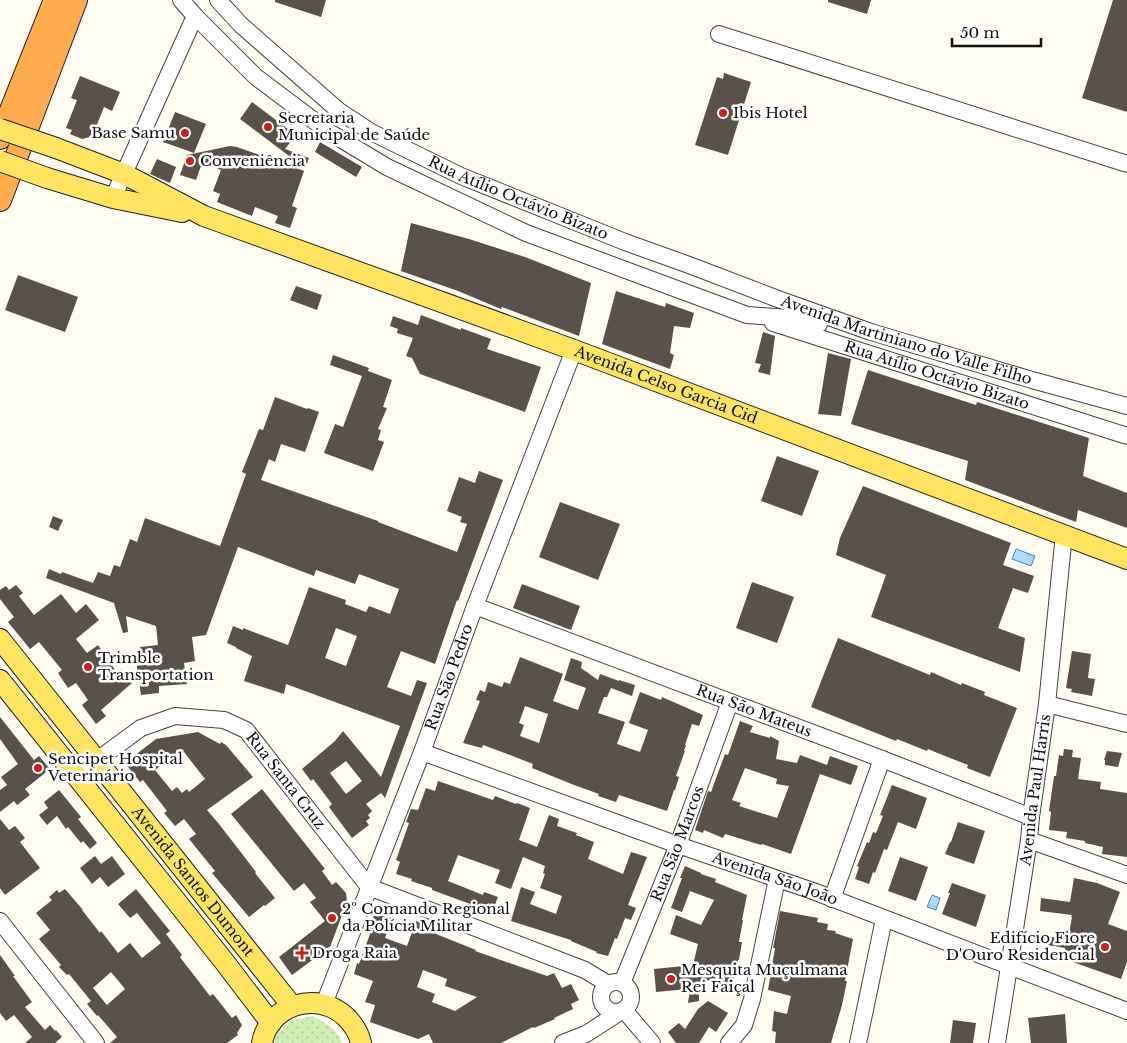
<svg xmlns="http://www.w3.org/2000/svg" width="1127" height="1043" viewBox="0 0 1127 1043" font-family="'Libre Baskerville',serif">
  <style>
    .green { fill: url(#green-dots) }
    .water { fill: url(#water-ripples); stroke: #318ad9 }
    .building { fill: #59514a; fill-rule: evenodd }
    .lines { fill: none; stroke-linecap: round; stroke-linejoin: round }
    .minor-casing { stroke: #424242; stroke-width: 18 }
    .major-casing { stroke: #202020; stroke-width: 22 }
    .highway-casing { stroke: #202020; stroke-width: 24 }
    .minor { stroke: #fff; stroke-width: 16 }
    .major { stroke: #ffe461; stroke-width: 20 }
    .highway { stroke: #ffac4f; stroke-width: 22 }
    .major-bridge-casing { stroke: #202020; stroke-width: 22; stroke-linecap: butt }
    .major-bridge { stroke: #ffe461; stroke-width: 20 }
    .poi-dot { fill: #cd1e19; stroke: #fff; stroke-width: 2 }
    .labels { text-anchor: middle; stroke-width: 5; stroke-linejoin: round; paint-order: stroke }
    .poi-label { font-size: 15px; fill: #0f0f0f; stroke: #fff; text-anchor: start }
    .street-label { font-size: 15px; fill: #0f0f0f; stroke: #fff }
  </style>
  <defs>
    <pattern id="green-dots" width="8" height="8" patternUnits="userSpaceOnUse" patternTransform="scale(1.25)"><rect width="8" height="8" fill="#cfeeb6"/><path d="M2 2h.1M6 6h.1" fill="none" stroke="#b1cb9b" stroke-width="1.8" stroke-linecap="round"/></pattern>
    <pattern id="water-ripples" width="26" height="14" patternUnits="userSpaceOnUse" patternTransform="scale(1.25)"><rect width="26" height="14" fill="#b1dafc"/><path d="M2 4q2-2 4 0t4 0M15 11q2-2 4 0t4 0" fill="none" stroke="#97bad7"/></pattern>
  </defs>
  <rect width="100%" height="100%" fill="#fffdf1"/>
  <path class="green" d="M313,1016C327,1025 336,1027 342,1043H274L277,1033L292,1020Z"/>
  <path class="water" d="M1016,549L1035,556L1031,566L1012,559Z
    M932,895L940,898L936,910L927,907Z"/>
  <path class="building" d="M275,0H326L321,17L275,2Z
    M828,0H871L867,14L828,2Z
    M1113,0H1127V112L1082,98Z
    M724,73L751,82L728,155L695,145L717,77L723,79Z
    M80,76L120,92L112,111L104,107L94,132H92L90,137L82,139L70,134L72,130L66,128L77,100L71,98Z
    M252,102L296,135L285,149L309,158L305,168L240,119Z
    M175,112L206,124L194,153L163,142Z
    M320,142L362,167L356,177L315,152Z
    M230,146L237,147L304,171L292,206L297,208L290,228L275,223L278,216L255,207L252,216L217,202L220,194L213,191L221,170L202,163L196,180L180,175L187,155Z
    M157,159L176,167L170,183L150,174Z
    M411,223L469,239L525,257L591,283L579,336L502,307L501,309L458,291L401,271Z
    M18,275L78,297L65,332L5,310Z
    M296,286L322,295L317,310L290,300Z
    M616,291L665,307L666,303L694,313L690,328L674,326L670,353L674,355L670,369L602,344Z
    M421,315L461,330V328L491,339L487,349L541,367L525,412L420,374L412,358L406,356L413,338L397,333L398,329L390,326L393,316L418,325Z
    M763,332L775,336L770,375L758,372L761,364L755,363Z
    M828,353L851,359L841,416L818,414Z
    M333,355L369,368L368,371L392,380L383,407L387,408L378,429L381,430L378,440L384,442L373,471L324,453L335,424L343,427L362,376L330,365Z
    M868,370L976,405L977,402L1089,438L1083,476L1127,493V528L1078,510L1076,522L965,480L968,461L851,424Z
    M275,397L307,409L308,408L319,412L305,452L281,444L275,462L269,459L261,480L378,521V522L457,552L467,524L460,522L462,517L447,511L459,477L475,483L479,471L503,480L458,601L457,600L435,664L401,651L387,687L411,696L417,680L427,683L385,798L381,793L366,804L372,811L368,815L370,818L366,821L369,825L352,838L329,807L332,804L313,779L311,781L302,769L335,741L343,731L381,777L400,726L286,684L284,694L244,681L252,656L236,648V647L227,643L233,626L243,630V628L288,645L309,587L346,600L345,604L366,612L369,606L390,614L399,589L359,574L355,584L316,570L314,576L238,547L206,635L192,637L195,661L184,663L187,684L159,686V693L141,695L135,654H141L140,647L158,645L156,626L126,616L128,632L123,633L114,603L46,578L49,569L61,574L62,572L93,583L98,572L110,576L114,565L120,567L130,539L137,542L145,518L220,546L246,474L242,472L259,429L263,430ZM336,628L357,636L346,666L325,658ZM346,761L362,781L346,794L330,773Z
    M777,456L819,471L802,516L761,501Z
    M863,486L1011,543L1003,565L1034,576L1028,593L1013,588L998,628L1025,638L1020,672L871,617L886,575L836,555L840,538Z
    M560,502L620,524L598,580L539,557Z
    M53,516L63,520L58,531L49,527Z
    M752,582L794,597L777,643L736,628Z
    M522,584L580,606L571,630L513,608Z
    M16,585L23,593L19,596L34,615L61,594L76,613L86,604L99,620L76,639L87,653L98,645L117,673L121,669L132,683L101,710L106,716L96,724L82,705L88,700L76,683L68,688L58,673L62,670L39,642L30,649L8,622L14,617L0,599V590L6,586L9,590Z
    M838,638L930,675L931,672L961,685L962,683L985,692L984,695L1017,708L990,777L967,768L968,765L940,754L928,749L927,751L897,739L896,741L811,707Z
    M1072,651L1091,654L1088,678L1095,679L1092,696L1071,692L1072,689L1066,688Z
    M520,657L563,674L553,701L578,710L586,688L564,680L571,658L582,662L581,668L598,680L600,674L619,681V680L635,685L632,696L611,688L607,697H604L598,713L625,722L617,744L640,752L648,730L629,723L640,692L661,700L662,697L703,715L699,726L692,724L685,745H686L684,751H685L676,776L679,777L675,790H674L667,811L619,795L616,802L598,796L599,794L574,785L532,768L533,764L510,755L483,745L482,748L463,743L480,701L476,700L480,690L485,692L488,682L502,687L504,682L510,684ZM525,706L548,714L539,743L520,736L524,725L519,723Z
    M0,717L34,760L39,756L50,769L25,789L30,795L17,805L14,801L0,812V790L7,785L1,777L18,764L0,739Z
    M740,721L753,726L750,732L770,738V736L779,741L776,759L797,763L800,755L827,765L830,756L858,766L851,785L820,774L791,854L762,844L761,845L725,834L723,838L704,830L703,833L695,830L708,791L711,792L725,754L728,755ZM745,768L777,779L776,784L789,786L777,818L739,806L741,803L732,800Z
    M198,732L220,744L221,742L226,745L253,777L207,810L219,824L256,872L255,873L275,898L265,906L264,905L249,917L212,873L215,871L189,839L196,834L184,819L175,826L164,813L167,811L143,780L140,782L125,763L156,739ZM184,752L205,779L189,792L187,789L182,793L177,787L172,791L155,770L169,759L172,762Z
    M1064,749L1073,750L1072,757L1081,758L1078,779L1101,782L1100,789L1127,793V857L1102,854L1103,847L1085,843V841L1066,838L1067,832L1049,830L1051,812L1049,811L1054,776H1056L1059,755L1063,756Z
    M1107,751L1122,753L1118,767L1105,765V760H1104Z
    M438,781L493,800L495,796L516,804L517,803L530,808L519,840L537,847L549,815L559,819L557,826L577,833L576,835L594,842L588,859L623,874L631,852L647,857L628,905L636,908L631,920L625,918L617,939L615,938L608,956L596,953L597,952L571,941V940L511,921L521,887L535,892L530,904L556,914L562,896L540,888L545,874L543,873L545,866L523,857L511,889L495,883L500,870L458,855L448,881L483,895L484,892L498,897L492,912L432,890V888L411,881L412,879L396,874L400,862L396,860L409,823L406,822L411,809L418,810L426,788L435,791Z
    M892,785L927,798L916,829L898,822L887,850L884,849L875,873L873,872L869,884L855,879L859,867L857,866L867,842L869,843L873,832L876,833L883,816L880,815Z
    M262,789L325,869L322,871L332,885L336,882L346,893L347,902L330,947L292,975L279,957L325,921L310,902L316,898L304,883L294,891L231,814Z
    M59,790L81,817L78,819L97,843L90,849L83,841L81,843L68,827L66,829L57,816L47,825L39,815L48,808L44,802Z
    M0,819L9,830L15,826L25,838L20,842L40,868L5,895L0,888Z
    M958,822L985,831L974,864L945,854L950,842H951Z
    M95,856L101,864L112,856L125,874L108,887L100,877L92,884L80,868Z
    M900,857L928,867L916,901L888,891Z
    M685,866L701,873V874L716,879L715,882L747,895L742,920H743L739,942H742L739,960H738L732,985L701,979L698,988L656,992L654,969L693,965L698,944L670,934L676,915L701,925L714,900L690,891L682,912L671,908L682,878H680Z
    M1074,878L1097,883L1120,892L1108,924L1127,931V962L1121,979L1064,959L1065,948L1042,944L1043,936L1068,939L1072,917H1071L1072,915L1040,911L1041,898L1070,902Z
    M952,883L986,895L976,927L942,914L950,893H948Z
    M65,889L83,910H82L100,933L101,931L118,953L130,943L142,958L161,943L137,913L130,918L118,904L136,889L170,931L166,934L182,955L180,957L186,965L210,996L213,994L232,1018L236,1015L242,1025L237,1033L238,1035L227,1043H110L117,1037L98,1015L97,1016L87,1004L91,1001L69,974L67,975L59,967L61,965L39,939L50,930L36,913L52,900L49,897L57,890L59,893ZM111,972L125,989L107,1005L93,988Z
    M780,911L818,918L817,922L828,924L827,930L836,931L835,933L853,939L845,981H847L842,1005L831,1043H775L776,1032L772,1031L774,1011L787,1014L791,996L768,990L775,948H773Z
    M375,913L392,918L385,938L407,946L416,921L438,930L436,934L476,950L475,951L547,976L554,973L562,988L571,984L579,1000L571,1004L573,1009L554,1018L555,1019L534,1028L533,1027L501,1043H433L429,1034L418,1039L370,1022L375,1005L365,1002L373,981L354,974L357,963L359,964L370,934L367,932ZM423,970L447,979L445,986L477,997L455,1011L432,1002L435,994L417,987Z
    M0,955L15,976H13L32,1002L25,1007L45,1030L50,1025L55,1031L56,1030L62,1037L55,1043H25L32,1037L14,1015L6,1021L0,1013Z
    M690,989L699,995V1001L688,1003Z
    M708,1001L728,1013L716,1032L709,1027L699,1043H676L668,1032L679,1023L685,1029L698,1009Z
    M1065,1014L1067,1043H1031L1028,1018Z
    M953,1020L976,1023L973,1043H950Z"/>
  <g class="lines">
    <g class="minor-casing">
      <g id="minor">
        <path d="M181,0L195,16L256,77L329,132L387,167L526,233L747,315L802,319L819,324"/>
        <path id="s1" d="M218,0L241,25L339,111L371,132L461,176L625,242L689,265L778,299L871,332L1032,380L1127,406"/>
        <path d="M719,34L1127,164"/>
        <path d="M113,198L195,16"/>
        <path id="s2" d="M773,323L1127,436"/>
        <path id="s3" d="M475,606L882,759L1031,817"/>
        <path d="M1047,704L1127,724"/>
        <path id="s4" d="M422,752L678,845L813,891L1127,1011"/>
        <path id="s5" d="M76,777L96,761L141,728L175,716L224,720L246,730L369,887L585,970L608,984"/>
        <path d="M1029,840L1127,875"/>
        <path d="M832,899L882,759"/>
        <path d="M0,921L96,1043"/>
        <circle cx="616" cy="997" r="15"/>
        <path id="s6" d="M622,983L678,845L730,702"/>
        <path id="s7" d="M324,1004L422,752L475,606L574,350"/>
        <path d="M624,1010L652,1043"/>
        <path d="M563,1043L586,1034L620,1012"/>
        <path d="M729,1043L744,1025L752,999L777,879"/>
        <path d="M858,1043L884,919"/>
        <path id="s8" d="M997,1043L1029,840L1031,817L1047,704L1063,544L1065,534"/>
      </g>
    </g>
    <g class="major-casing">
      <g id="major">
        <path id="s9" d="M56,148L124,174L204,216L574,350L1127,559"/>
        <path d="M47,178L113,198L182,212"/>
        <path id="s10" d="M0,639L292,1006"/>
        <path d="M0,680L223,960L271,1023"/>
        <path d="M262,1043C269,1004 318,990 346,1017C353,1024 359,1033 361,1043"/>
      </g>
    </g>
    <g class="highway-casing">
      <path id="highway" d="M0,138L55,0
        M0,200L76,0"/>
    </g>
    <use href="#minor" class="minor"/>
    <use href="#major" class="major"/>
    <use href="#highway" class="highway"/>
    <g class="major-bridge-casing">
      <path id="major-bridge" d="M0,129L56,148
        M0,161L47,178"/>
    </g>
    <use href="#major-bridge" class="major-bridge"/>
  </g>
  <g class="poi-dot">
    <circle cx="723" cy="113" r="5"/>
    <circle cx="268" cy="127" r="5"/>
    <circle cx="185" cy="133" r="5"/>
    <circle cx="190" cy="161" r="5"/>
    <circle cx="88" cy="667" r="5"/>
    <circle cx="38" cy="768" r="5"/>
    <circle cx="332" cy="918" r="5"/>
    <circle cx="1105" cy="947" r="5"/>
    <path d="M299.5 945.5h5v5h5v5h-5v5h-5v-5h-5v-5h5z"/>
    <circle cx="671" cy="979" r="5"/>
  </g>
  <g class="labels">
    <g class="poi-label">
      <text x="733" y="118">Ibis Hotel</text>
      <text x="278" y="123">Secretaria<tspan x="278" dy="17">Municipal de Saúde</tspan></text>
      <text x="175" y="138" text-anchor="end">Base Samu</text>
      <text x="200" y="166">Conveniência</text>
      <text x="98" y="663">Trimble<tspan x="98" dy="17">Transportation</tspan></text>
      <text x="48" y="764">Sencipet Hospital<tspan x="48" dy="17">Veterinário</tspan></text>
      <text x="342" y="914">2º Comando Regional<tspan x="342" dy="17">da Polícia Militar</tspan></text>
      <text x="1095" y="943" text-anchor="end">Edifício Fiore<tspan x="1095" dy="17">D'Ouro Residencial</tspan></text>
      <text x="312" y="958">Droga Raia</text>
      <text x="681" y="975">Mesquita Muçulmana<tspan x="681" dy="17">Rei Faiçal</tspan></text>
    </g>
    <g class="street-label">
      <text dy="5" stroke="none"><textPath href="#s1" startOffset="364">Rua Atílio Octávio Bizato</textPath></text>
      <text dy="5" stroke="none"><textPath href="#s1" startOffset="778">Avenida Martiniano do Valle Filho</textPath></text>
      <text dy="5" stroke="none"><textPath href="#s2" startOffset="172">Rua Atílio Octávio Bizato</textPath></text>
      <text dy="5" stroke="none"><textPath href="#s9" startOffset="655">Avenida Celso Garcia Cid</textPath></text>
      <text dy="5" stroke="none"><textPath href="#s7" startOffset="350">Rua São Pedro</textPath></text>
      <text dy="5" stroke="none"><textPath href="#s3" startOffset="298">Rua São Mateus</textPath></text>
      <text dy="5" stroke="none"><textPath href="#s5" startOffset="255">Rua Santa Cruz</textPath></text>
      <text dy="5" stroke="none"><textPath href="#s8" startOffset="256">Avenida Paul Harris</textPath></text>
      <text dy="5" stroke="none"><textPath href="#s6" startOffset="150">Rua São Marcos</textPath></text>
      <text dy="5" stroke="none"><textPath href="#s4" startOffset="375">Avenida São João</textPath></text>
      <text dy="5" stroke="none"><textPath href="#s10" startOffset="310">Avenida Santos Dumont</textPath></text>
    </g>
  </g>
  <path d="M952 38v8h89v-8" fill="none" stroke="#0f0f0f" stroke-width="2.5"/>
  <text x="960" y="38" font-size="15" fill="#0f0f0f" stroke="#ffffff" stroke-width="4" paint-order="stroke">50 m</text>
</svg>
